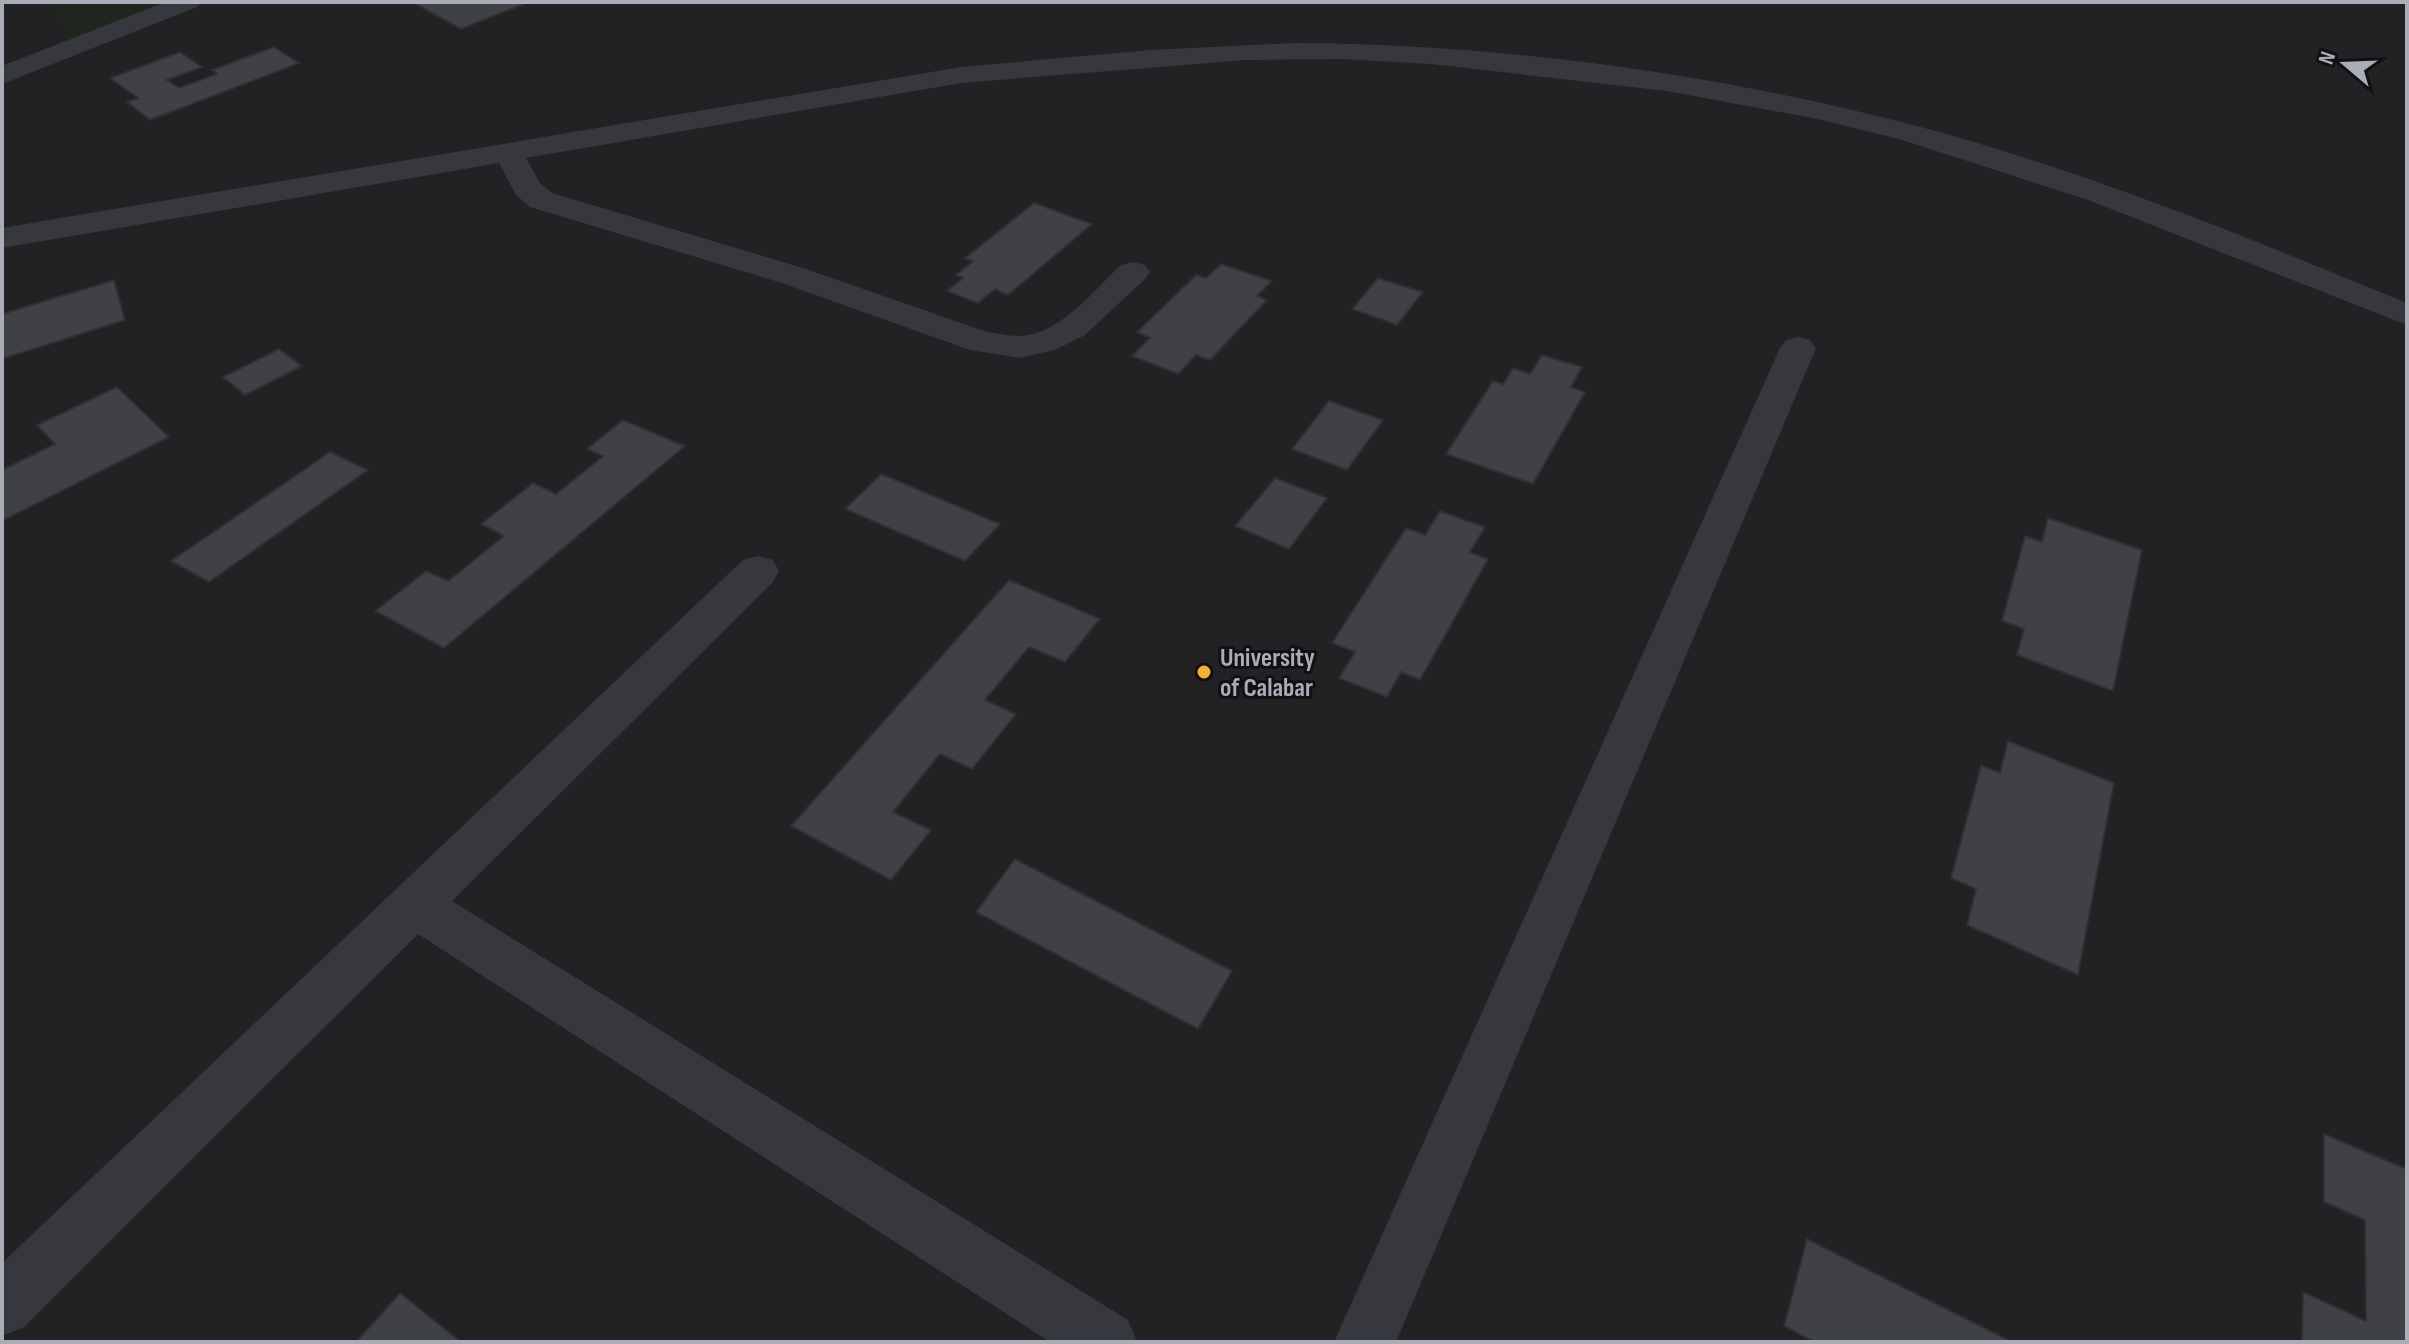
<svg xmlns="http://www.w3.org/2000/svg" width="2409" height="1344" viewBox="0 0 2409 1344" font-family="'Sofia Sans Condensed',sans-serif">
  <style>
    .built { fill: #222225 }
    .green { fill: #1e261f }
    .building { fill: #404145; stroke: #303034; stroke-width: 2 }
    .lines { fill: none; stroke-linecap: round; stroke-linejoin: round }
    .minor { fill: #37383d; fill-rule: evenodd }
    .poi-dot { fill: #f2b134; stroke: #111113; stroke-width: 3 }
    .labels { text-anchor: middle; stroke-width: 6; stroke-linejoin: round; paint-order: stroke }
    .poi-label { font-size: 26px; font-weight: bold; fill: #a8adb8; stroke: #111113; text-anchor: start }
  </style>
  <rect width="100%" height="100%" fill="#161618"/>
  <path class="built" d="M2,2H2407V1342H2Z"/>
  <path class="green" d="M48,2H169L68,44L52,5Z"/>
  <path class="building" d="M412,2H529L461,29Z
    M274,47L299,63L150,120L127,102L138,98L110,78L180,52L202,67L167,80L179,88L217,74L212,70Z
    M1034,203L1092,224L1008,295L995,289L978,303L947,291L963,278L956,275L973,261L965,258Z
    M1221,264L1272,281L1257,296L1267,300L1210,360L1196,355L1178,374L1132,356L1150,338L1137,332L1196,275L1206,278Z
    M1378,278L1423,292L1397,325L1352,309Z
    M114,280L125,320L2,359V314Z
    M279,349L302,366L245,395L223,377Z
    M1542,355L1582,367L1571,387L1585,392L1533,484L1446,454L1493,381L1503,384L1513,368L1530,374Z
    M117,387L169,437L2,521V470L55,444L37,425Z
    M1329,401L1383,420L1347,470L1292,449Z
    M623,420L685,446L444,648L375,611L426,571L448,581L504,536L481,524L533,483L556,494L603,456L587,449Z
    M330,452L368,470L209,582L171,561Z
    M881,474L1000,524L965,561L845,509Z
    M1275,478L1327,498L1289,549L1235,526Z
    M1440,511L1485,527L1470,552L1488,559L1420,680L1401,672L1387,697L1339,678L1355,652L1332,643L1406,528L1425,535Z
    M2048,518L2142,550L2113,691L2017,655L2024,629L2002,621L2025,536L2042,542Z
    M1009,580L1100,619L1065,662L1029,647L985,700L1016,714L972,769L940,754L893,812L931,830L891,880L791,826Z
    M2008,741L2114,783L2078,975L1967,925L1976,889L1951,878L1981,765L2000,773Z
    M1015,859L1232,971L1198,1029L976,912Z
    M2324,1134L2407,1169V1342H2302L2303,1292L2366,1321L2365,1220L2324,1202Z
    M1807,1239L2012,1342H1814L1784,1326Z
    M400,1293L461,1342H356Z"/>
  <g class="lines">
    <path class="minor" d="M165,2H201L197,7L2,84V66Z
      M1294,43C1502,44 1715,73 1917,126C2085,171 2247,237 2407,303V325L2088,200L1899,139L1813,118L1667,91L1431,64L1341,59L1246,60L961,83L526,158L540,183L552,193L803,268L987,332C997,333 1009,336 1019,336C1060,335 1094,290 1121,265L1133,262L1145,265L1150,272L1145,279L1085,335L1055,350L1019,358L970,350L779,282L530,207L516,195L499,163L2,248V228L961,67L1151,50Z
      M1798,337L1810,340L1816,348L1396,1342H1334L1780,348L1786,340Z
      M758,556L773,560L779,571L773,582L452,901L1128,1320L1137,1342H1050L418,934L24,1327L2,1336V1263L743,560Z"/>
  </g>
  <circle class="poi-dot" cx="1204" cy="672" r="8"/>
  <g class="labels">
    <g class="poi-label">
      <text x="1220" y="666">University<tspan x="1220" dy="30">of Calabar</tspan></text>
    </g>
  </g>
  <rect width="2409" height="1344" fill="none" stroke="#a8adb8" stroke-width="8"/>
  <g transform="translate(2345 64) rotate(289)" stroke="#111113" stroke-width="6" paint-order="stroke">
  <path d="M0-6L14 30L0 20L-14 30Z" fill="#a8adb8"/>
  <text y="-12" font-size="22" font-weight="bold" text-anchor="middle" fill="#a8adb8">N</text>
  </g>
</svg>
